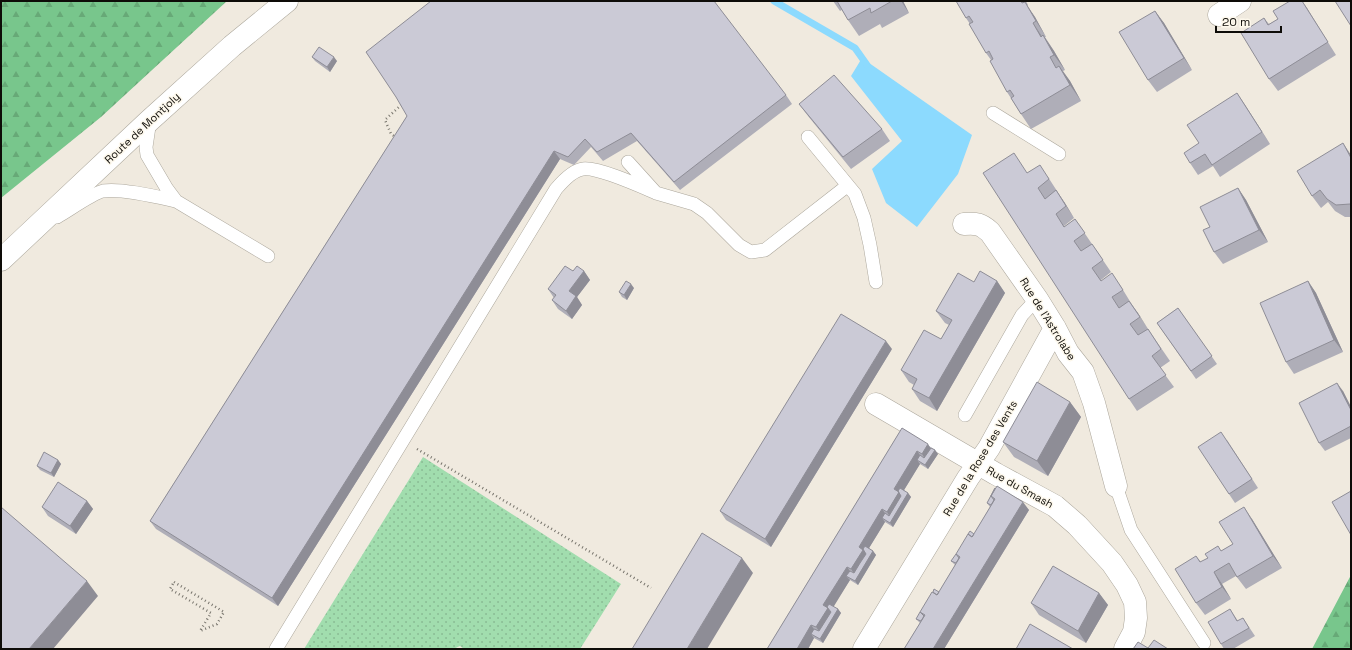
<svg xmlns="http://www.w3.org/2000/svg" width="1352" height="650" viewBox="0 0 1352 650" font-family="'Space Grotesk',sans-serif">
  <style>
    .grass { fill: url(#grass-dots) }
    .forest { fill: url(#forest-firs) }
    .water { fill: #8cdafe }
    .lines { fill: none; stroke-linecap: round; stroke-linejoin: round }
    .stream { stroke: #8cdafe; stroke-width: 7 }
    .lane-casing { stroke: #aca79c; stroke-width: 14 }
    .street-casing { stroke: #aca79c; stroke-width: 23 }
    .secondary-casing { stroke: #aca79c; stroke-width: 23 }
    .path { stroke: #78756d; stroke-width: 2.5; stroke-dasharray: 1 3; stroke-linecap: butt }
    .lane { stroke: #fff; stroke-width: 13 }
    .street { stroke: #fff; stroke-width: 22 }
    .secondary { stroke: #fff; stroke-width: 22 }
    .wall { fill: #afaeb8 }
    .shaded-wall { fill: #8e8d96 }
    .building { fill: #cbcad6; stroke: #8e8d96 }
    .labels { text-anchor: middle; stroke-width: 3; stroke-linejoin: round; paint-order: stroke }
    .street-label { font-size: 11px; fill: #0e0c08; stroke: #fdf8ec }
  </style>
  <defs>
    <pattern id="grass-dots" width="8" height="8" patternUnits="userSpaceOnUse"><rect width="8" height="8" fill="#a1ddae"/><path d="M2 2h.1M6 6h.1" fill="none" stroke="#89bc94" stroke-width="1.8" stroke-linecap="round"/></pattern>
    <pattern id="forest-firs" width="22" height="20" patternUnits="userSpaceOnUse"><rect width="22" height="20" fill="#78c68c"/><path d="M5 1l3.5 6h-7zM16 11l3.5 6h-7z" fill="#67a977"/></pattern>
  </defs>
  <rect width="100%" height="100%" fill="#f0eadf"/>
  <path class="grass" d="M423,457L621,584L580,649H464L460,646L453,649H304Z"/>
  <path class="forest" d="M1,1H227L101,117L1,198Z
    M1351,575V649H1312Z"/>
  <path class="water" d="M862,58L972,135L958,174L917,227L886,203L872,169L902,141L851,76Z"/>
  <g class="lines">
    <path class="stream" d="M774,1L855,48L867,65"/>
    <g class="lane-casing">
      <path id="lane" d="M993,113L1059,154
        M150,120L146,147L147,155L167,189L176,201
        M808,137L855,194L864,218L870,245L876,282
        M628,162L656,193L694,204L707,213L739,245L751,252L765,250L847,186
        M57,217C68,211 93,193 103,191C121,188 158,197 176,201L268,256
        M965,415L1022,315L1037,299
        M1116,486L1131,530L1204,643
        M276,649L556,189C562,182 573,170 583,169C598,167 640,186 656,193"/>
    </g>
    <g class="street-casing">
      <path id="street" d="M1219,15L1240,1
        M964,224C977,223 981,224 990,232L1037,299L1055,328L1068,353L1083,372L1094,403L1116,486
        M876,404L996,474L1055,506L1077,525L1112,563L1127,585L1135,602L1136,618L1134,632L1125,649
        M864,649L968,478L989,448L1055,328"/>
    </g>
    <g class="secondary-casing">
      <path id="secondary" d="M1,260L150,120L232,46L287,1"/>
    </g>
    <path class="path" d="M397,138L391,134L385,120L401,105
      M417,449L651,588
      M174,582L224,612L217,624L200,631L211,613L170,589Z"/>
    <use href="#lane" class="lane"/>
    <use href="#street" class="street"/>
    <use href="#secondary" class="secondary"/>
  </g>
  <path class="wall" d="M833,1H903L909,13L882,28L880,24L859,36L848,20L842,10L840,11Z
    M956,1H1026L1028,5L1027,6L1035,17L1046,37H1045L1054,51L1065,70L1063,71L1070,81L1081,101L1031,129L1021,114L1007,92L991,60L986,53L970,24L966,18Z
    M1290,1H1302L1336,55L1278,91L1269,79L1264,18L1269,24L1278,19Z
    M1155,11L1164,23L1192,70L1157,92L1148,80Z
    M312,57L337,61L330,72L315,61Z
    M1237,93L1245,105L1270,144L1220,177L1213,166L1198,175L1190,163L1199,143Z
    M786,95L792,104L680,190L637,141L603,161L591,147L574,165L560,159L278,606L156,529L150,521L407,116Z
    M799,104L882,129L890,141L851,169L808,116Z
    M1351,155V217H1345L1335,211L1328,202L1321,208L1312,196Z
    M1028,173L1048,177L1057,191L1074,218L1064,226V227L1075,219L1111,272L1101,280V281L1120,285L1131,303L1148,329L1145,331L1148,329L1170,361L1160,368L1174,387L1137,411L1129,399Z
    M1238,188L1246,200L1268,242L1223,264L1214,252L1210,227Z
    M573,271H584L590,280L577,297L582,305L572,319L558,309L552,300L554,298L548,289Z
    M997,281L1005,293L937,411L920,401L912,389L914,385L909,382L901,370L941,339L949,325L945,323L936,311L974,282Z
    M1308,281L1316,293L1343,352L1294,374L1286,362Z
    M634,288L627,300L622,297L619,292Z
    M1178,308L1217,364L1196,379L1157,323Z
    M892,349L771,547L726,520L720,511Z
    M1343,391L1351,407V438L1325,451L1319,443Z
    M1070,402L1081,417L1048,476L1014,457L1003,442Z
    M902,428L935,450L938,454L928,469L920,464L904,490L908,493L911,497L893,527L885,522L869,548L873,551L876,555L858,585L850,580L833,606L838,609L841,613L823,643L814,638L808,649H767Z
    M1227,440L1258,488L1235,503L1229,494Z
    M58,460L61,464L54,477L40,470L37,466Z
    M997,486L1029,510L944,649H904L920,623L916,619L939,592L955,565L951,561L974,534L990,507L987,503Z
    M87,501L93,509L76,534L48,516L42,507Z
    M1252,519L1282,568L1246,589L1236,576L1222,584L1231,599L1205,615L1196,603V556L1201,562L1221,551L1233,544Z
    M1099,593L1108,605L1086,643L1039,615L1031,603Z
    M1230,609L1238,621L1243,618L1255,636L1233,649H1224L1221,644Z"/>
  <path class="shaded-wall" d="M901,1H903L909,13Z
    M1302,1L1307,8L1336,55L1328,42Z
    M1025,2L1035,17L1046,37L1036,21Z
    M1155,11L1164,23L1192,70L1184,58Z
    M1033,23L1043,38L1041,37Z
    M1043,35L1054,51L1065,70L1054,55Z
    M334,57L337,61L330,72L327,67Z
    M1059,66L1070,81L1081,101L1070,85Z
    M1237,93L1245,105L1270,144L1262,132Z
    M1343,143L1351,155V158Z
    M554,151L560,159L278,606L272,598Z
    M1238,188L1246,200L1268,242L1259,230Z
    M1056,190L1065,203L1074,218L1066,206Z
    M584,271L590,280L577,297L582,305L572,319L566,311L569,291Z
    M997,281L1005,293L937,411L929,398Z
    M1308,281L1316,293L1343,352L1334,340Z
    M631,284L634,288L627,300L624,295Z
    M1129,301L1138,313L1148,329L1140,317Z
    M886,341L892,349L771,547L765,539Z
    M1337,383L1343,391L1351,407V410Z
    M1070,402L1081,417L1048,476L1037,461Z
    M928,444L933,452L935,450L938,454L928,469L925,465L927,462L922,454Z
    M917,451L923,459L917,460L920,464L901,495L908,493L911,497L893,527L890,523L892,520L887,512L894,489Z
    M58,460L61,464L54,477L51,473Z
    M87,501L93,509L76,534L70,526Z
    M1023,502L1029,510L944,649H933Z
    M1244,507L1252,519L1282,568L1273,556Z
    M882,509L888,517L882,518L885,522L866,553L873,551L876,555L858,585L855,581L857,578L851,569L859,547Z
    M742,558L753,573L707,649H687Z
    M847,567L853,575L846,576L850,580L831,611L838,609L841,613L823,643L820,639L822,635L816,627L823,605Z
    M1214,572L1222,584L1231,599L1222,587Z
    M87,581L98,596L53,649H29Z
    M1099,593L1108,605L1086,643L1078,631Z
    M811,625L817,633L811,634L814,638L808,649H797Z"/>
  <path class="building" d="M431,1H714L786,95L674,182L631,133L597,152L585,139L568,157L554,151L272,598L150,521L407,116L396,97L366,52Z
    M837,1H892L871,13L870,8L848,20Z
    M956,1H1021L1022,3L1025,2L1036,21L1033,23L1041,37L1043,35L1054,55L1050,57L1056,68L1059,66L1070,85L1021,114L1011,98L1014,96L1010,90L1007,92L990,61L993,59L989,51L986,53L969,24L973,22L969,16L966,18Z
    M1290,1H1302L1328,42L1269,79L1241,33L1264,18L1268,25L1278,19L1273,11Z
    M1335,1H1351V26Z
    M1155,11L1184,58L1148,80L1119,32Z
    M319,47L334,57L327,67L312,57Z
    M834,75L882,129L843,157L799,104Z
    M1237,93L1262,132L1212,165L1205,154L1190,163L1184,153L1199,143L1187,125Z
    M1343,143L1351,158V203L1350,204L1336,205L1327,199L1320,190L1312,196L1297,171Z
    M1014,153L1027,173L1040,165L1049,179L1038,188L1045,199L1056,190L1066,206L1056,214L1064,227L1075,219L1085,233L1074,241L1081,251L1092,244L1103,260L1092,268L1101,281L1112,273L1123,290L1112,297L1119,308L1129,301L1140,317L1130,324L1138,335L1148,329L1161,349L1152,356L1166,375L1129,399L983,173Z
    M1238,188L1259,230L1214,252L1203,230L1210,227L1200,207Z
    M565,266L573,271L577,266L584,271L569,291L576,296L566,311L552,300L556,295L548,289Z
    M980,271L997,281L929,398L912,389L917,379L901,370L924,330L941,339L952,320L936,311L958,273L974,282Z
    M626,281L631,284L624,295L619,292Z
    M1308,281L1334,340L1286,362L1260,303Z
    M1178,308L1212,356L1191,371L1157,323Z
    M841,314L886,341L765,539L720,511Z
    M1037,382L1070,402L1037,461L1003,442Z
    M1337,383L1351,410V426L1319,443L1299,403Z
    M902,428L928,444L922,454L917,451L914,456L894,489L899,492L887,512L882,509L859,547L863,550L851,569L847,567L823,605L828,608L816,627L811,625L797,649H767Z
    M1221,432L1252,479L1229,494L1198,447Z
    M931,448L935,450L925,465L917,460L920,455L924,458Z
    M44,452L58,460L51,473L37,466Z
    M58,482L87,501L70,526L42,507Z
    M997,486L1023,502L933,649H904L925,615L920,612L932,592L937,595L960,557L956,554L968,534L972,537L995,499L991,496Z
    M900,488L908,493L890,523L882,518L885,513L889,516L901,496L898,491Z
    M995,488L991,496L994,500L991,505L987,503Z
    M1351,491V535L1332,502Z
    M1,507L87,581L29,649H1Z
    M1244,507L1273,556L1237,577L1229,563L1214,572L1222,587L1196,603L1175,569L1196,556L1200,562L1208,558L1205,554L1218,546L1221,551L1233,544L1219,522Z
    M970,531L974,534L972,537L968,534Z
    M702,533L742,558L687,649H632Z
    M865,546L873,551L855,581L846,576L850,571L854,573L860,563L866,554L863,549Z
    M956,554L959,558L956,563L951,561Z
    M1053,566L1099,593L1078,631L1031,603Z
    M934,589L939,592L937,595L933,592Z
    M829,604L838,609L820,639L811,634L814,629L819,631L831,612L827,607Z
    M1230,609L1237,621L1243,618L1249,628L1221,644L1208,622Z
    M920,612L924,616L921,621L916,619Z
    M1030,624L1073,649H1016Z
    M1154,640L1168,649H1133L1138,642L1148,648Z"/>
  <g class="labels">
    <g class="street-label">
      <text transform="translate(142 128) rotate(-43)" y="4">Route de Montjoly</text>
      <text transform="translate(1048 319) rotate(58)" y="4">Rue de l’Astrolabe</text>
      <text transform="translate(980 458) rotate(-59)" y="4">Rue de la Rose des Vents</text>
      <text transform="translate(1020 487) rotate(29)" y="4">Rue du Smash</text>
    </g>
  </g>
  <rect width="1352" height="650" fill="none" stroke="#0e0c08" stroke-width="4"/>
  <path d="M1216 26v6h65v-6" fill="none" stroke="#0e0c08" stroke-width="2"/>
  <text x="1222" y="26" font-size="12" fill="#0e0c08" stroke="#fdf8ec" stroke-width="3" paint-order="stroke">20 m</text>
</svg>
